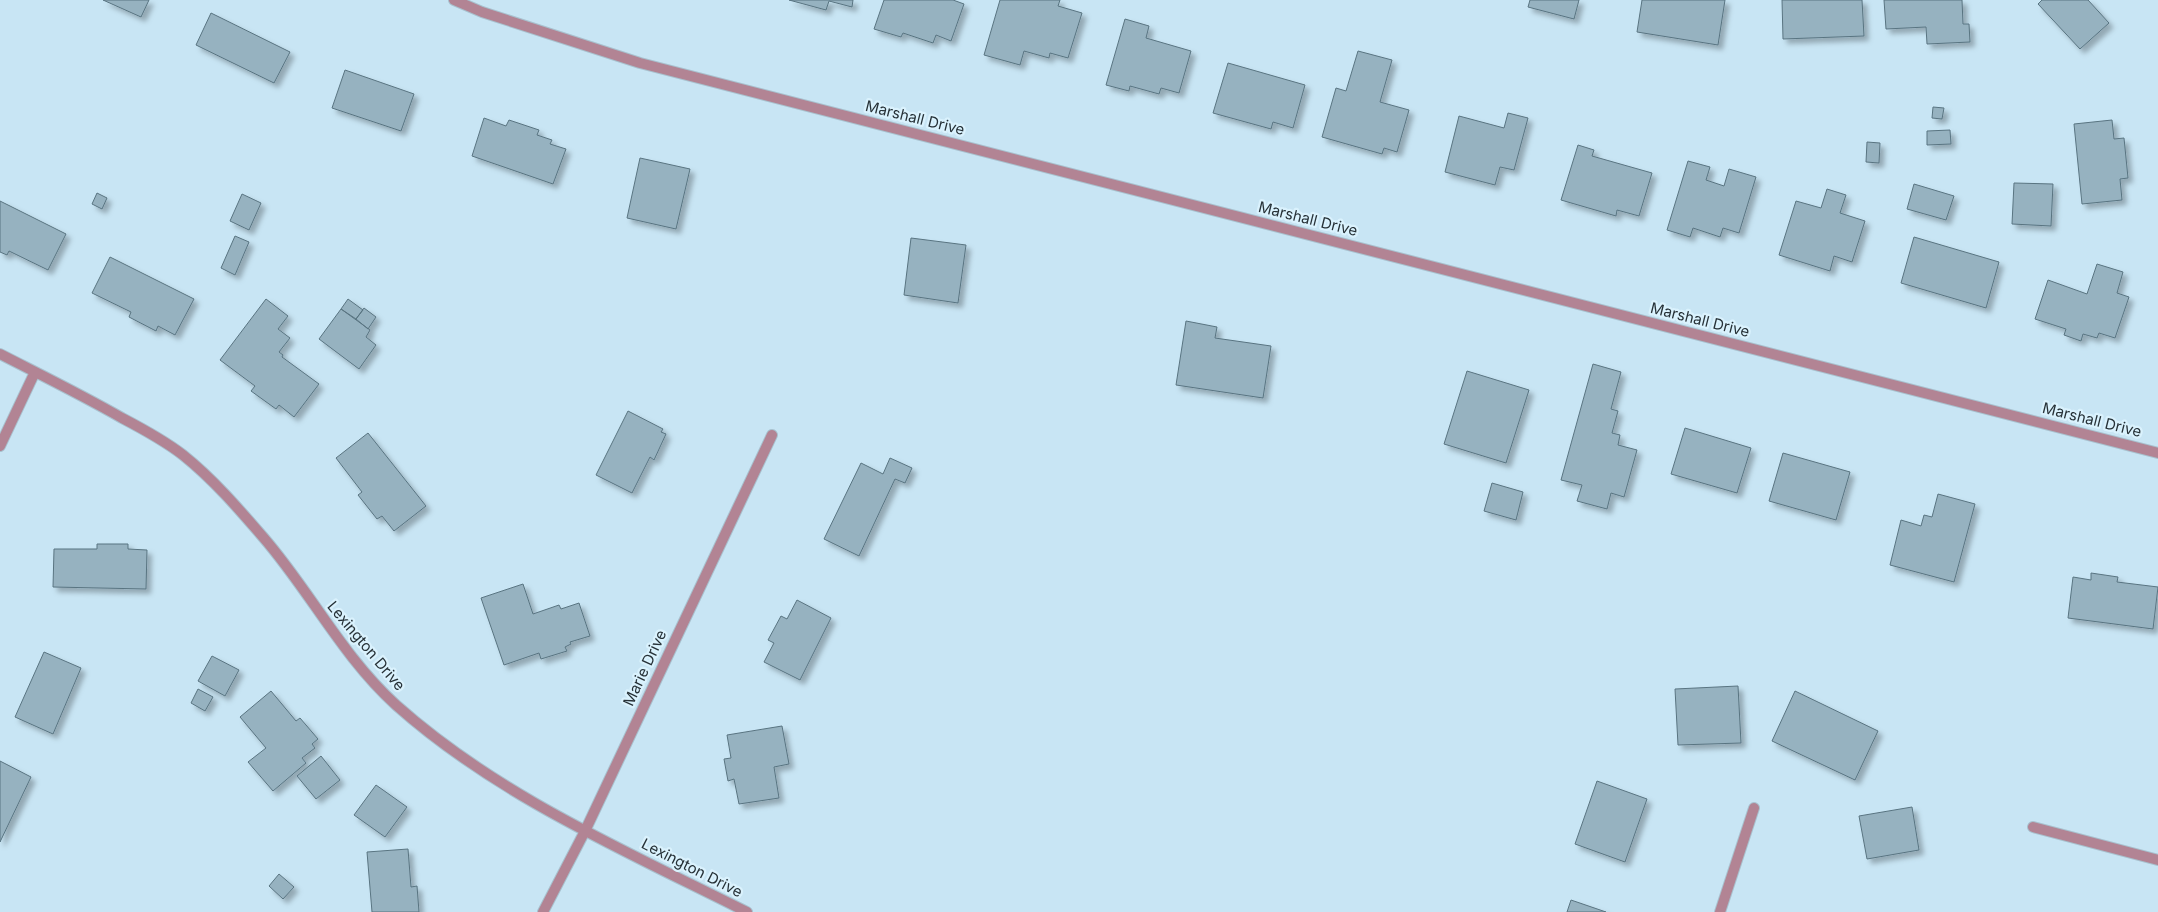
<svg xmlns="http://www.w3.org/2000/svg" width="2158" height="912" viewBox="0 0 2158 912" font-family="Inter,sans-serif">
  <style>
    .building { fill: #96b2c0; stroke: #597481; filter: url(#shadow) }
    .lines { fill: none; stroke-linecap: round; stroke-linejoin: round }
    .lane-casing { stroke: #a8c1ce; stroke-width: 12 }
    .street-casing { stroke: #a8c1ce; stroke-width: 12 }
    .lane { stroke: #b28494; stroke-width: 10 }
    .street { stroke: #b28494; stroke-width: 10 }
    .labels { text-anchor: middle; stroke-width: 4.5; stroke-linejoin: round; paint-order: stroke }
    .street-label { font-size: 15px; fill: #263137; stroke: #daf2fd }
  </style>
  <defs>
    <filter id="shadow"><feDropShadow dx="4.5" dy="4.5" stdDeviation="2.5" flood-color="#0004"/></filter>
  </defs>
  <rect width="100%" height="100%" fill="#c8e5f4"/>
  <path class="building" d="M103,0H149L141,17Z
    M789,0H853L852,7L829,1L826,10Z
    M884,0H953L964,4L951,41L936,35L933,43L903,33L901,37L874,29Z
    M1000,0H1060L1058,6L1082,13L1068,58L1050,53L1049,58L1024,51L1020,65L984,55Z
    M1530,0H1579L1574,19L1528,7Z
    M1642,0H1725L1718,45L1637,32Z
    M1782,0H1862L1864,36L1783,39Z
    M1884,0H1962L1963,24H1969L1970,42L1927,44L1926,27L1886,29Z
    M2042,0H2088L2109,23L2080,49L2038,4Z
    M211,13L290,52L274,83L196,45Z
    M1125,19L1149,26L1146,38L1191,51L1179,93L1161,88L1159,94L1130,86L1129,91L1106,85Z
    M1358,51L1392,60L1380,102L1409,110L1397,152L1384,148L1382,154L1322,137L1336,88L1346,91Z
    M1228,63L1305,85L1293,128L1273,122L1271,129L1213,113Z
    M345,70L414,94L401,131L332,108Z
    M1933,107L1944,108L1942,119L1932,118Z
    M1508,113L1528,118L1514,170L1500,167L1495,185L1445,172L1459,116L1504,128Z
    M484,118L506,126L509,120L539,130L537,135L552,140L550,144L566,149L553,184L472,156Z
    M2112,120L2114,139L2124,138L2128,178L2120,179L2122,200L2082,204L2074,124Z
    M1950,130L1951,144L1927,145V131Z
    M1867,142L1880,143L1879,163L1866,162Z
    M1578,145L1594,150L1592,156L1652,173L1639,216L1617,210L1616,216L1561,200Z
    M640,158L690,169L676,229L627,218Z
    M1688,161L1710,167L1706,180L1724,186L1729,169L1756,177L1739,233L1723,228L1720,237L1693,228L1690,237L1667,230Z
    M2014,183L2053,184L2051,226L2012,224Z
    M1914,184L1954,196L1946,220L1907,209Z
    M1827,189L1846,195L1840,213L1865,221L1852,262L1834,256L1830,271L1779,255L1796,201L1821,208Z
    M97,193L107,198L102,209L92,204Z
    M242,194L261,203L249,230L230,221Z
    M0,201L66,234L48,270L9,251L7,255L0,252Z
    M235,236L249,242L235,275L221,268Z
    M1914,237L1999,262L1986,308L1901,283Z
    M911,238L966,245L958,303L904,295Z
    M110,257L194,299L175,335L158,326L156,331L129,317L131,312L92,293Z
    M2097,264L2123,272L2117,293L2129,297L2115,338L2099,333L2097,338L2083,334L2081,341L2064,335L2066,329L2035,319L2048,280L2087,294Z
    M266,299L288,316L278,329L290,338L279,352L283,355L282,357L319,384L294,417L279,405L276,409L251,391L255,386L220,360Z
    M348,299L363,310L356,319L341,309Z
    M364,308L376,317L368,329L356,319Z
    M341,309L370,330L366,337L376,345L359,369L319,339Z
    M1186,321L1217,327L1215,338L1271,346L1263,398L1176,385Z
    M1593,364L1621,372L1611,409L1618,411L1612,433L1620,435L1618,445L1637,450L1624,497L1611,493L1607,509L1577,501L1582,485L1561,480Z
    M1467,371L1529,390L1506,463L1444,444Z
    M628,411L663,429L661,432L666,434L654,460L650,457L632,493L596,475Z
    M1685,428L1751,448L1737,493L1671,474Z
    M368,433L426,506L394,531L382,516L377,519L358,495L362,492L336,458Z
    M1783,453L1850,472L1836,520L1769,501Z
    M890,458L912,468L905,483L895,479L859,556L824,539L861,463L883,474Z
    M1492,483L1523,492L1516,520L1484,511Z
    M1938,494L1975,504L1954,582L1890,565L1901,520L1921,526L1924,515L1932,517Z
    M97,544H128V549L147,550L146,589L53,587L54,549H97Z
    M2091,573L2118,577L2117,582L2158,587L2153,629L2068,618L2073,577L2091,580Z
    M523,584L533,614L559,605L561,609L579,603L590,636L570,642L571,644L565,647L567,651L541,659L539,653L504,665L481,598Z
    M797,600L831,618L800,680L764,662L774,643L768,640L781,616L787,619Z
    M44,652L81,668L53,734L15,717Z
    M212,656L239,670L225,696L198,681Z
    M1738,686L1741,743L1678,745L1675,689Z
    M198,689L213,697L205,711L191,703Z
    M271,691L296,721L300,718L318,739L312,744L315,748L302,758L306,763L273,791L248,762L266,748L240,717Z
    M1795,691L1878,731L1855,780L1772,741Z
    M782,726L789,764L774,767L779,798L739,804L734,779L728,781L724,759L731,758L727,735Z
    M321,756L340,780L316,799L297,776Z
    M0,761L31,777L0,842Z
    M1597,781L1647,799L1625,862L1575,844Z
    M376,785L407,807L385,837L354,815Z
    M1912,807L1919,850L1867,859L1859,816Z
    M408,849L411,887L417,886L419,912H372L367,852Z
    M279,874L294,887L283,899L269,886Z
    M1571,900L1606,912H1567Z"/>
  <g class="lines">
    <g class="lane-casing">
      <path id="lane" d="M2033,827L2158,860"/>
    </g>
    <g class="street-casing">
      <path id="street" d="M454,0L482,12L640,63L2158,453
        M0,354C41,375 82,395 122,418C143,429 165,441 183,455C213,479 238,508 263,537C310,591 342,656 396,705C498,796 626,851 747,912
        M0,446L35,372
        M543,912L585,831L772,435
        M1720,912L1754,808"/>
    </g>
    <use href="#lane" class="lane"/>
    <use href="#street" class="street"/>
  </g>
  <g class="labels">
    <g class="street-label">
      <text transform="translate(915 118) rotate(14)" y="5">Marshall Drive</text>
      <text transform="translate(1308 219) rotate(14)" y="5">Marshall Drive</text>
      <text transform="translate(1700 320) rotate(14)" y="5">Marshall Drive</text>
      <text transform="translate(2092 420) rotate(14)" y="5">Marshall Drive</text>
      <text transform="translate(366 646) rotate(50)" y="5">Lexington Drive</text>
      <text transform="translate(645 668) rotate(-65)" y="5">Marie Drive</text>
      <text transform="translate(692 868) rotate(27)" y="5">Lexington Drive</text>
    </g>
  </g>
</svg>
